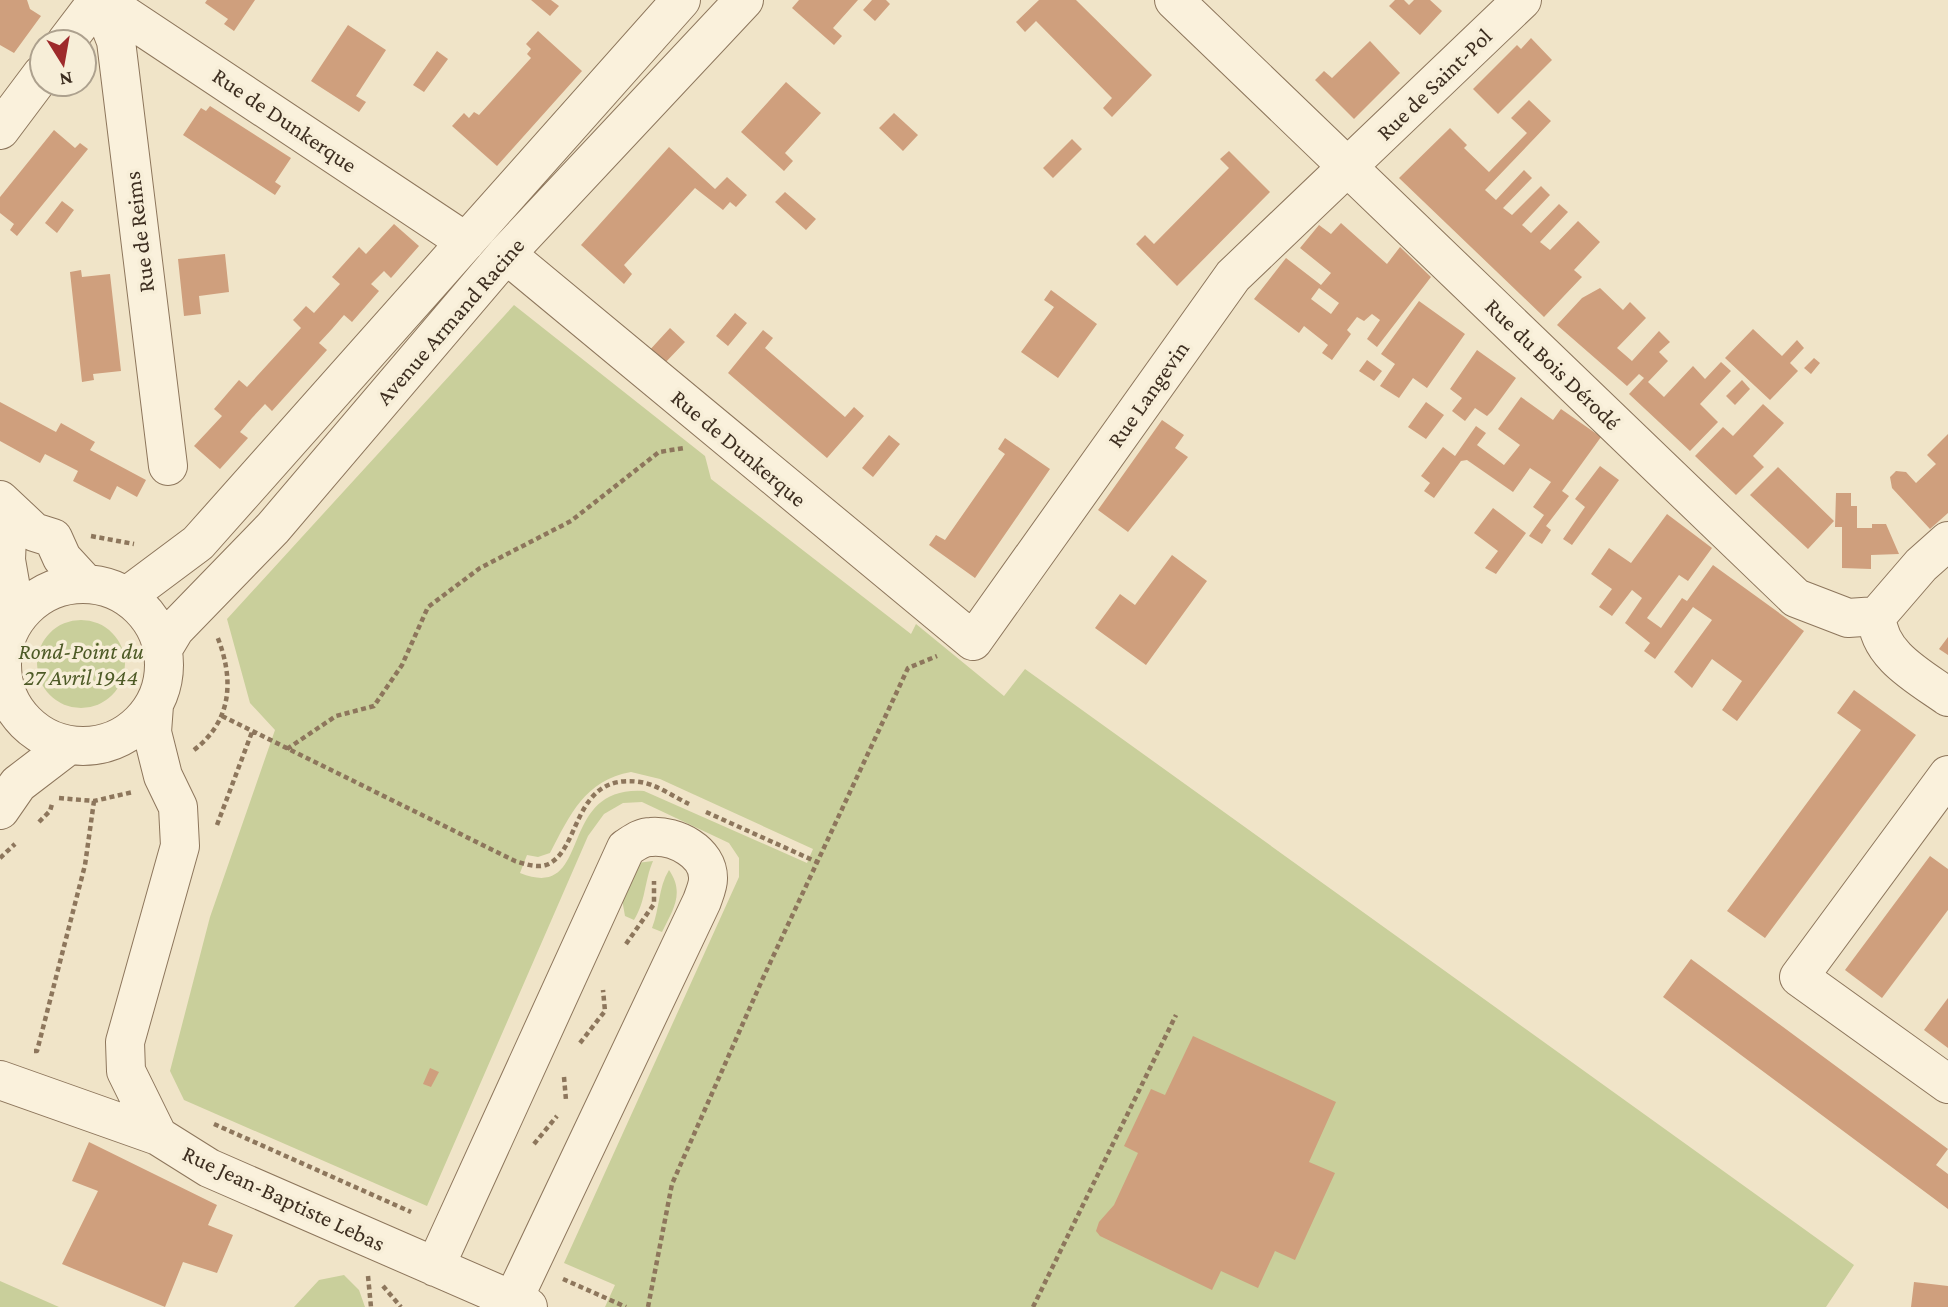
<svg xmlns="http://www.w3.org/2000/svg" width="1948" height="1307" viewBox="0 0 1948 1307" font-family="'Crimson Pro',serif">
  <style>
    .green { fill: #c9cf9b; fill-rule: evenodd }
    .building { fill: #cf9f7d; fill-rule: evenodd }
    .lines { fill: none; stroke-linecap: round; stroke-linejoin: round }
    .minor-casing { stroke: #8d765c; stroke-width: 40 }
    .path { stroke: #8d765c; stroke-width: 4.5; stroke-dasharray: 5 3.5; stroke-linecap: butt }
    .minor { stroke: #faf1dc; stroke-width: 38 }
    .labels { text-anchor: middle; stroke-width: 7; stroke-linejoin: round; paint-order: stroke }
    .street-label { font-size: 23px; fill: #3d2e20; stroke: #f7eed8 }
    .park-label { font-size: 23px; font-style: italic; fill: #4d5a26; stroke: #f7eed8 }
  </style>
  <rect width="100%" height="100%" fill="#f0e4c8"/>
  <path class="green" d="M514,305L705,456L711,479L911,634L916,624L1004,696L1025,669L1854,1265L1826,1307H605L615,1285L564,1263L739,877V858L729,843L642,802L623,803L604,814L588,836L427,1206L184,1100L170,1071L210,917L275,730L250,703L227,619ZM631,772L660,779L813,849L807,863L644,791C554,785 595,903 520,873L527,855L538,857L550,853C570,815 585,780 631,772Z
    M37 664a44 44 0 1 1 88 0a44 44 0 1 1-88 0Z
    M653,861C644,882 646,901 634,920L625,916L620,888L637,863Z
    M669,870C685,893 673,910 662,932L652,928C660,908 658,888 669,870Z
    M344,1275L359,1290L365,1307H294L319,1280Z
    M0,1281L59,1307H0Z"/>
  <path class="building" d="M0,0H27L30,9L41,16L14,53L0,45Z
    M207,0H255L234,31L224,24L228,19L205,3Z
    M531,0H551L559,6L550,16Z
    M799,0H858L833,28L842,36L834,45L792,8Z
    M872,0H886L890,4L875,21L863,10Z
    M1039,0H1076L1152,75L1112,117L1103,108L1112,98L1036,21L1025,32L1016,22Z
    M1395,0H1404L1409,5L1414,0H1430L1442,11L1420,35L1389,6Z
    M348,25L386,50L356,96L366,102L359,112L311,81Z
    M538,31L582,71L497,166L452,126L464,113L469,118L474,112L479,115L531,58L527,54L531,49L526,44Z
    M1531,38L1552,60L1498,114L1473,89L1517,45L1521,49Z
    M1370,41L1400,73L1354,119L1315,80L1324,71L1332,78Z
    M437,51L448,59L424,92L413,85Z
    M786,82L821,113L785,153L793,161L784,171L741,132Z
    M1529,100L1551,121L1485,190L1496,200L1524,170L1532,178L1503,208L1512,215L1541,186L1550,195L1522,225L1531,233L1559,204L1568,212L1540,242L1550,250L1578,221L1600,242L1574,270L1582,277L1544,317L1399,178L1450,128L1467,145L1464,148L1489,172L1527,133L1511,118Z
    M210,106L291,158L275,182L281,186L275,195L183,135L201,108L206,111Z
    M894,113L918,135L903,151L879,128Z
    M54,130L75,148L80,143L88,149L17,236L10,230L14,224L0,213V197Z
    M1072,139L1082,149L1053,178L1043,168Z
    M669,147L715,189L727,177L747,195L736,207L730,202L723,210L695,188L624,265L632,274L624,284L581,245Z
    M1229,151L1270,192L1177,286L1136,244L1145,235L1154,244L1229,168L1220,159Z
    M785,192L816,219L806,230L775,202Z
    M62,201L74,210L57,233L45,223Z
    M1341,223L1387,264L1400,247L1431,277L1377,347L1367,339L1380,320L1372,314L1364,321L1357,317L1347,330L1351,334L1332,360L1322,353L1328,345L1304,326L1299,333L1254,299L1286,258L1321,285L1331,273L1300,248L1319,225L1331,234ZM1319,288L1339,303L1331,314L1311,299Z
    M394,224L419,246L391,278L384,271L371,284L379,291L352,322L344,315L332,329L319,343L327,350L272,411L265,404L252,418L240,432L248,438L220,469L194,446L222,416L214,409L239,380L247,387L301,328L293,320L306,306L314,313L340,284L332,277L359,247L366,254Z
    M225,254L229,292L199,296L201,314L184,316L178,259Z
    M81,270L82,277L110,274L121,371L93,374L94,380L82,382L70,272Z
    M1600,288L1623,310L1630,302L1646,318L1617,348L1632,361L1659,331L1670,342L1659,352L1668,361L1648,382L1664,397L1693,366L1705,379L1721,362L1731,371L1700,404L1718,422L1690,451L1629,394L1644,378L1639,374L1627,386L1557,325L1582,298Z
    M1051,290L1097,324L1058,378L1021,352L1054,307L1044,300Z
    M1419,301L1465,334L1427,388L1413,378L1399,398L1380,386L1395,364L1381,354Z
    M735,313L747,323L728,346L716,336Z
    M670,328L685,342L662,366L647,353Z
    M1753,329L1782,356L1797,340L1804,348L1790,363L1798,371L1770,400L1725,358Z
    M763,330L773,338L765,348L845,417L854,407L864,416L827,458L728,373Z
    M1477,350L1516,378L1492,411L1487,416L1475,408L1465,421L1452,411L1462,398L1450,389Z
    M1814,358L1820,363L1811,374L1804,368Z
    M1367,360L1382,371L1374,381L1359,371Z
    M1742,380L1750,389L1735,405L1726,396Z
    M1521,397L1553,420L1561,409L1601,437L1562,491L1569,496L1546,526L1551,530L1542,544L1529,536L1544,515L1533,507L1551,482L1530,468L1513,492L1467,460L1461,461L1434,498L1424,491L1430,483L1421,476L1443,447L1455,456L1476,426L1486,433L1477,445L1504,465L1520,445L1498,429Z
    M0,402L56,432L61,423L95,442L90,450L146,480L137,497L117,486L110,500L73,481L78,471L45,454L40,463L0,441Z
    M1426,402L1444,415L1426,439L1408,427Z
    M1763,404L1784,423L1753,456L1764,467L1736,495L1695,456L1723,427L1733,436Z
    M1162,420L1184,435L1175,448L1188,457L1128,532L1098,510Z
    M1948,434V513L1930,529L1892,488L1890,477L1896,471L1906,472L1916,483L1936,464L1927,455Z
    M889,435L900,444L873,477L862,468Z
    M1005,438L1050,469L975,578L929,545L936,535L945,540L1005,454L998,449Z
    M1600,466L1619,480L1572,545L1563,539L1585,507L1575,499Z
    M1778,467L1834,521L1808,549L1750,495Z
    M1836,493H1851V506H1857V528H1872V524H1886L1899,554L1871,555V569L1842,568V527H1835Z
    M1493,508L1526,533L1496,574L1485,568L1498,551L1474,533Z
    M1667,514L1712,548L1688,581L1679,575L1647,618L1661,628L1682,598L1687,601L1713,565L1804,631L1737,721L1722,710L1742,681L1712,659L1692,688L1674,672L1712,620L1693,607L1655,659L1644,651L1650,643L1625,623L1642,598L1632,590L1612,616L1599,607L1612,589L1591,574L1609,548L1631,563Z
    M1172,555L1207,581L1146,665L1095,628L1120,594L1135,605Z
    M1948,637V655L1939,649Z
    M1854,690L1916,735L1765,938L1727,911L1861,730L1837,713Z
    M1930,856L1948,869V910L1882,998L1845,970Z
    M1691,959L1948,1149L1936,1165L1948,1174V1209L1663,997Z
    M1948,998V1048L1924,1030Z
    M1193,1036L1336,1102L1309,1162L1335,1173L1295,1260L1275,1251L1258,1288L1221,1271L1212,1290L1100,1236L1096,1231L1099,1222L1114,1205L1138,1153L1124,1146L1151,1089L1165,1095Z
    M430,1068L439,1072L431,1087L423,1084Z
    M89,1142L217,1205L208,1225L233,1235L217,1273L183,1262L165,1307L62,1264L98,1191L72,1181Z
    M1914,1282L1948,1286V1307H1911Z"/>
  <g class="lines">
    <g class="minor-casing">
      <path id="minor" d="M100,0L116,41L168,466
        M102,0L466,242
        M1174,0L1796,598L1848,618L1877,616L1921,565L1948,541
        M66,42L98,0
        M0,130L42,74
        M506,254L973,641L1233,276L1522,0
        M0,500L34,532L53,538L62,558L85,583
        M0,506L7,536L6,560L16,617
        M2 665a81 81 0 1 1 162 0a81 81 0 1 1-162 0Z
        M127,596L198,543L681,0
        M1877,616C1877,655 1920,677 1948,697
        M163,649L175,629L273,528L506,254L744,0
        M154,705L152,732L163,776L178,807L180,846L125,1042L126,1071L158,1136L209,1168L528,1307
        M1948,775L1799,977L1948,1084
        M0,810L18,784L69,745
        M0,1080L158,1136
        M435,1267L626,848C634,843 641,837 651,837C675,835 709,852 708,879C708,886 704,895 702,901L513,1300"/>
    </g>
    <path class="path" d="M91,536L134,544
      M222,716L515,861C525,864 536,868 546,865C582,852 571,772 640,782C656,784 674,797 689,804
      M287,749L336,716L374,706L402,665L428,607L480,568L571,521L659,452L684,448
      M194,750C233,720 234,678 217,636
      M59,798L94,801L133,792
      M706,812L817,862
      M39,822L50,811L52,804
      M217,825L252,732
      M0,858L15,844
      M626,944L654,904V881
      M580,1043L605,1011L603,990
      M34,1051H37L85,865L94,801
      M564,1077L566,1100
      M214,1124L411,1212
      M534,1144L557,1116
      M368,1276L371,1307
      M563,1279L626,1307
      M383,1286L401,1307
      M648,1307L672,1184L763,978L908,668L937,656
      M1033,1307L1176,1015"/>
    <use href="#minor" class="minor"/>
  </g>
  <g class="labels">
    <g class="street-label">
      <text transform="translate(1434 84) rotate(-44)" y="8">Rue de Saint-Pol</text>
      <text transform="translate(285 120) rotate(34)" y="8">Rue de Dunkerque</text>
      <text transform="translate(139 232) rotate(-97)" y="8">Rue de Reims</text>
      <text transform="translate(450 321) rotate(-49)" y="8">Avenue Armand Racine</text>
      <text transform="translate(1553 364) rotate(44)" y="8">Rue du Bois Dérodé</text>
      <text transform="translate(1148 394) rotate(-55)" y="8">Rue Langevin</text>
      <text transform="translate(739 448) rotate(40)" y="8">Rue de Dunkerque</text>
      <text transform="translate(284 1198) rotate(25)" y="8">Rue Jean-Baptiste Lebas</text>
    </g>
    <g class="park-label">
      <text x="81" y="659">Rond-Point du<tspan x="81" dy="26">27 Avril 1944</tspan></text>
    </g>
  </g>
  <g transform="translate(63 63) rotate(169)"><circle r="33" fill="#f7eed8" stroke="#ada18e" stroke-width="2"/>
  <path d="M0-5L12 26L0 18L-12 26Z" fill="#9e2a2b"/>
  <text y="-10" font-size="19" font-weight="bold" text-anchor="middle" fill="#3d2e20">N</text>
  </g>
</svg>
